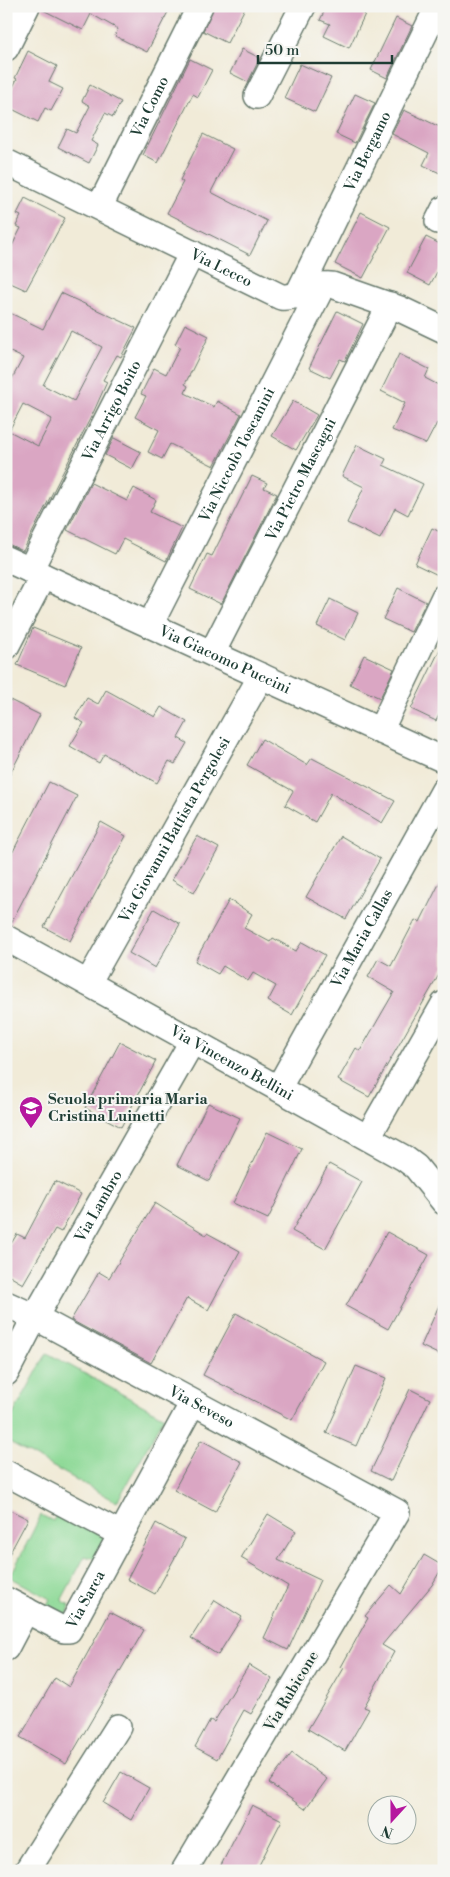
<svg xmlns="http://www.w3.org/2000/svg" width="450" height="1877" viewBox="0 0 450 1877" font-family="'Libre Bodoni',serif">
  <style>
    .green { fill: #8dd996; stroke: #568b65 }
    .building { fill: #daa6c3; fill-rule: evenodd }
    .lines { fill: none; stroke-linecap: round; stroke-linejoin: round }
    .minor-casing { stroke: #687a6d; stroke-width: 28 }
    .minor { stroke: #fff; stroke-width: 25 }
    .labels { text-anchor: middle; stroke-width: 4; stroke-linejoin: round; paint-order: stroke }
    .street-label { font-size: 15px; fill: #1f3d34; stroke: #f6f6f2 }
    .poi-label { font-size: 15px; font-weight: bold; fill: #1f3d34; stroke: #f6f6f2; text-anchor: start }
  </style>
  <rect width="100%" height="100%" fill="#f6f6f2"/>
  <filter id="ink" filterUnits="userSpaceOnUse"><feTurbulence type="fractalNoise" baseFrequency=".02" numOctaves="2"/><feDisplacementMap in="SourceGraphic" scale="10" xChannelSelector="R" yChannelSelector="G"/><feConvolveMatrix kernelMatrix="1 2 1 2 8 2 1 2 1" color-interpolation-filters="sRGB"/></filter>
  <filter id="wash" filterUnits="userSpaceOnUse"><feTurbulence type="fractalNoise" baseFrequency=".0096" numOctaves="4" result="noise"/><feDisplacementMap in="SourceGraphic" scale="20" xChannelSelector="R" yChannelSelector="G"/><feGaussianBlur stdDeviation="1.12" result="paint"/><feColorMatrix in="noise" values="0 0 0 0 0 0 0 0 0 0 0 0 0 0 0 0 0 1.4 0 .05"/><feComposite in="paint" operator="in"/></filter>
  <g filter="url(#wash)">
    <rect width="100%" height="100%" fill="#f1ebd8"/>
    <path class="green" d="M47,1353L164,1417L117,1502L6,1441V1427Z
      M58,1512L105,1538L95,1559L85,1556L62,1599L63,1602L70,1606L66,1619L46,1607L50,1599L10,1577L41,1515L53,1521Z"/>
    <g id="blocks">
      <path class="building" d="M41,6H161L169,10L147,52L115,36L118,29L91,14L83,30L41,9Z
        M214,6H246L227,43L203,31Z
        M327,6H350L365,14L349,48L324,36L330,24L320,20Z
        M396,18L412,26L387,78L371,70Z
        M242,49L260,58L248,82L230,73Z
        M28,51L57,66L49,82L63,89L51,111L45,108L38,122L6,106V101L17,79L15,78Z
        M190,59L212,70L198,97L193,94L158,163L143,155Z
        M300,64L331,78L315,112L284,98Z
        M90,85L121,102L113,117L105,113L91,141L98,145L89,163L58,147L67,129L76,133L90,106L82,101Z
        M355,94L375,103L355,143L336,134Z
        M404,110L442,128L444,125V175L423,165L429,153L392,134Z
        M203,134L233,149L211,192L267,221L250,255L167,213L183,182L180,180Z
        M25,198L65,218L26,290L6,281V258L21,228L16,226L21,216L17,214Z
        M361,212L390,227L363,278L335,264Z
        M426,237L444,246V259L430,285L407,273Z
        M61,293L136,328L121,357L117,355L103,380L107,382L94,411L23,551L6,543V390L23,358L6,350V311L43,329ZM71,331L102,347L74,401L43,385ZM23,404L52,419L38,446L9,431Z
        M337,311L363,324L345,361L340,359L330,378L309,368Z
        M185,324L209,336L185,384L188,386L185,393L214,407L217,401L241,414L214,466L170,444L162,459L148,452L159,430L135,417L146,396L141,394L154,368L166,374L180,347L175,344Z
        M399,354L429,369L425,378L444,388V427L437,423L426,444L392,430L405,403L381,391Z
        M293,401L317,415L296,450L272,436Z
        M114,438L141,452L132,469L105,455Z
        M357,445L386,459L383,465L423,484L408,515L395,508L380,539L347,523L364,487L342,476Z
        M252,476L267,483L264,488L277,494L221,604L190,589L207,554L212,556Z
        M91,483L127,501L134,488L156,500L150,512L182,528L166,561L123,539L115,554L67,530Z
        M432,528L444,534V568L440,576L415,564Z
        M398,588L426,602L411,632L383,619Z
        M330,599L358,613L345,640L317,626Z
        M33,628L81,648L65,685L17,665Z
        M444,641V705L436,721L411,709Z
        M364,655L394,669L380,698L350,684Z
        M106,690L155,717L161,707L187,722L178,738L187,743L175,764L169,761L157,783L104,754L99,763L70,746L84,723L75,718L87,698L98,704Z
        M10,700L40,715L6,782V708Z
        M262,739L307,765L312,758L395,801L382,823L331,793L315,822L285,805L293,791L247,765Z
        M49,782L77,796L10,925L6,924V865Z
        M101,822L126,836L70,941L44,927Z
        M197,836L219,848L194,893L172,880Z
        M341,836L380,859L346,919L306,897Z
        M444,874V966L369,1097L338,1080L356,1048L360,1051L394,992L368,977L378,959L391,966L415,920L420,922Z
        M229,900L252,914L244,928L270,942L273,938L296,951L302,942L325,955L292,1015L268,1001L276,986L253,973L248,981L223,966L218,974L195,961Z
        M154,909L180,924L155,968L129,953Z
        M120,1042L156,1061L121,1127L85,1108Z
        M208,1103L240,1118L209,1181L177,1165Z
        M267,1132L302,1149L268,1219L233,1203Z
        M329,1164L362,1182L325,1249L292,1231Z
        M55,1181L81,1194L61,1232L55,1229L23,1284L6,1274V1252L17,1234L25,1238Z
        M155,1203L206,1235L207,1233L240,1251L208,1310L187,1298L151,1363L71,1320L99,1272L109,1278Z
        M387,1232L429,1255L388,1329L346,1306Z
        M444,1294V1357L421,1346Z
        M236,1313L324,1361L292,1420L203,1375Z
        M356,1366L386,1378L356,1446L326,1433Z
        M410,1389L430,1399L391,1481L371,1471Z
        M201,1440L242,1462L215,1512L174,1490Z
        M6,1508L28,1519L6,1560Z
        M268,1514L296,1531L278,1560L320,1580L288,1650L264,1638L288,1586L241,1558Z
        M156,1523L185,1539L155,1594L127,1579Z
        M424,1555L443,1566L432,1585L382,1645L394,1652L364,1707L369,1709L345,1751L308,1729L344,1668L341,1667L368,1618L365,1616L391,1585L401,1594Z
        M215,1600L242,1617L218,1655L191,1638Z
        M110,1612L144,1630L66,1764L20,1737L55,1678L69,1687Z
        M249,1665L272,1679L251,1714L244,1710L217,1759L195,1747L210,1720L214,1722Z
        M292,1753L327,1779L305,1809L269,1783Z
        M121,1772L149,1788L131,1820L103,1803Z
        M252,1805L282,1820L256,1871H218Z"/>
    </g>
  </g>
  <g filter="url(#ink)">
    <use href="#blocks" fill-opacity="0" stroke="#687a6d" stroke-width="1"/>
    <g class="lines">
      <g class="minor-casing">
        <g id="minor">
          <path d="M6,48L27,6"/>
          <path d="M257,96L303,6"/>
          <path id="s1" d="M6,162L281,297C299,299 314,282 332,285L400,309L444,330"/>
          <path id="s2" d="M100,206L200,6"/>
          <path d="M438,221L444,209"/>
          <path id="s3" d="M297,296L438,6"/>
          <path id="s4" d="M6,559L444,760"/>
          <path id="s5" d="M30,570L192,253"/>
          <path id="s6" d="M150,625L323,285"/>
          <path d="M6,647L43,576"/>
          <path id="s7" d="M212,653L390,305"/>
          <path d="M380,731L444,597"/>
          <path id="s8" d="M6,938L404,1158L416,1167L444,1202"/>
          <path id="s9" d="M88,983L261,676"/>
          <path id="s10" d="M279,1087L444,790"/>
          <path d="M368,1137L444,1004"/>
          <path id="s11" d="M6,1304L35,1317L397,1512L184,1871"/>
          <path id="s12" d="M6,1373L35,1317L193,1040"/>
          <path d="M6,1473L121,1534"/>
          <path id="s13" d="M6,1600L64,1630H69L192,1404"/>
          <path d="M6,1648L26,1610"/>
          <path d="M27,1871L118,1727"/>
        </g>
      </g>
      <use href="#minor" class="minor"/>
    </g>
  </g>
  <defs>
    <g id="school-pin" transform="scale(1.25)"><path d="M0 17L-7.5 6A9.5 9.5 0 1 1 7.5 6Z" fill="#b5179e" stroke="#f6f6f2"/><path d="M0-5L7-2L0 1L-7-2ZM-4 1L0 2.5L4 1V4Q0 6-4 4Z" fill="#fff"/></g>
  </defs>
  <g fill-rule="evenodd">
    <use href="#school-pin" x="31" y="1108"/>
  </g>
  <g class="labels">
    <g class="street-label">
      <text dy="5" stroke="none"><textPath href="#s2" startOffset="111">Via Como</textPath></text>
      <text dy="5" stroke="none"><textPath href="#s3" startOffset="161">Via Bergamo</textPath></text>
      <text dy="5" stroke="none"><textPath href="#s1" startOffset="240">Via Lecco</textPath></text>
      <text dy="5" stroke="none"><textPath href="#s5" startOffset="179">Via Arrigo Boito</textPath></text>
      <text dy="5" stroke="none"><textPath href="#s6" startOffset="191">Via Niccolò Toscanini</textPath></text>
      <text dy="5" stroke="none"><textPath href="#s7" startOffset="195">Via Pietro Mascagni</textPath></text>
      <text dy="5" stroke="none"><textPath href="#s4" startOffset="241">Via Giacomo Puccini</textPath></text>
      <text dy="5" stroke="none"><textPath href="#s9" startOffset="176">Via Giovanni Battista Pergolesi</textPath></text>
      <text dy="5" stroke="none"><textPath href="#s10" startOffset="170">Via Maria Callas</textPath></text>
      <text dy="5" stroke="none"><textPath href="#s8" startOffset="258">Via Vincenzo Bellini</textPath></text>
      <text dy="5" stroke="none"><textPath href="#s12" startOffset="191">Via Lambro</textPath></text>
      <text dy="5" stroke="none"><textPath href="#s11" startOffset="221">Via Seveso</textPath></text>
      <text dy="5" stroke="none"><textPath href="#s13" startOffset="105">Via Sarca</textPath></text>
      <text transform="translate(291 1691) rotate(-59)" y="5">Via Rubicone</text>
    </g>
    <g class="poi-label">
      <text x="48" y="1104">Scuola primaria Maria<tspan x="48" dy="17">Cristina Luinetti</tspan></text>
    </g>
  </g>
  <rect width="450" height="1877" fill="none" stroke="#f6f6f2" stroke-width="25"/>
  <g transform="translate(392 1820) rotate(201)"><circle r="24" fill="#f6f6f2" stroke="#a0aca6"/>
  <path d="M0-4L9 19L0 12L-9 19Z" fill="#b5179e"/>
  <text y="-8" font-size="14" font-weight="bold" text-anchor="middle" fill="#1f3d34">N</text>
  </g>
  <path d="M258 55v8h134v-8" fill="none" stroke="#1f3d34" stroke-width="2.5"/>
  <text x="265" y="55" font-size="15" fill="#1f3d34" stroke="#f6f6f2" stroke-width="4" paint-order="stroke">50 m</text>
</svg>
